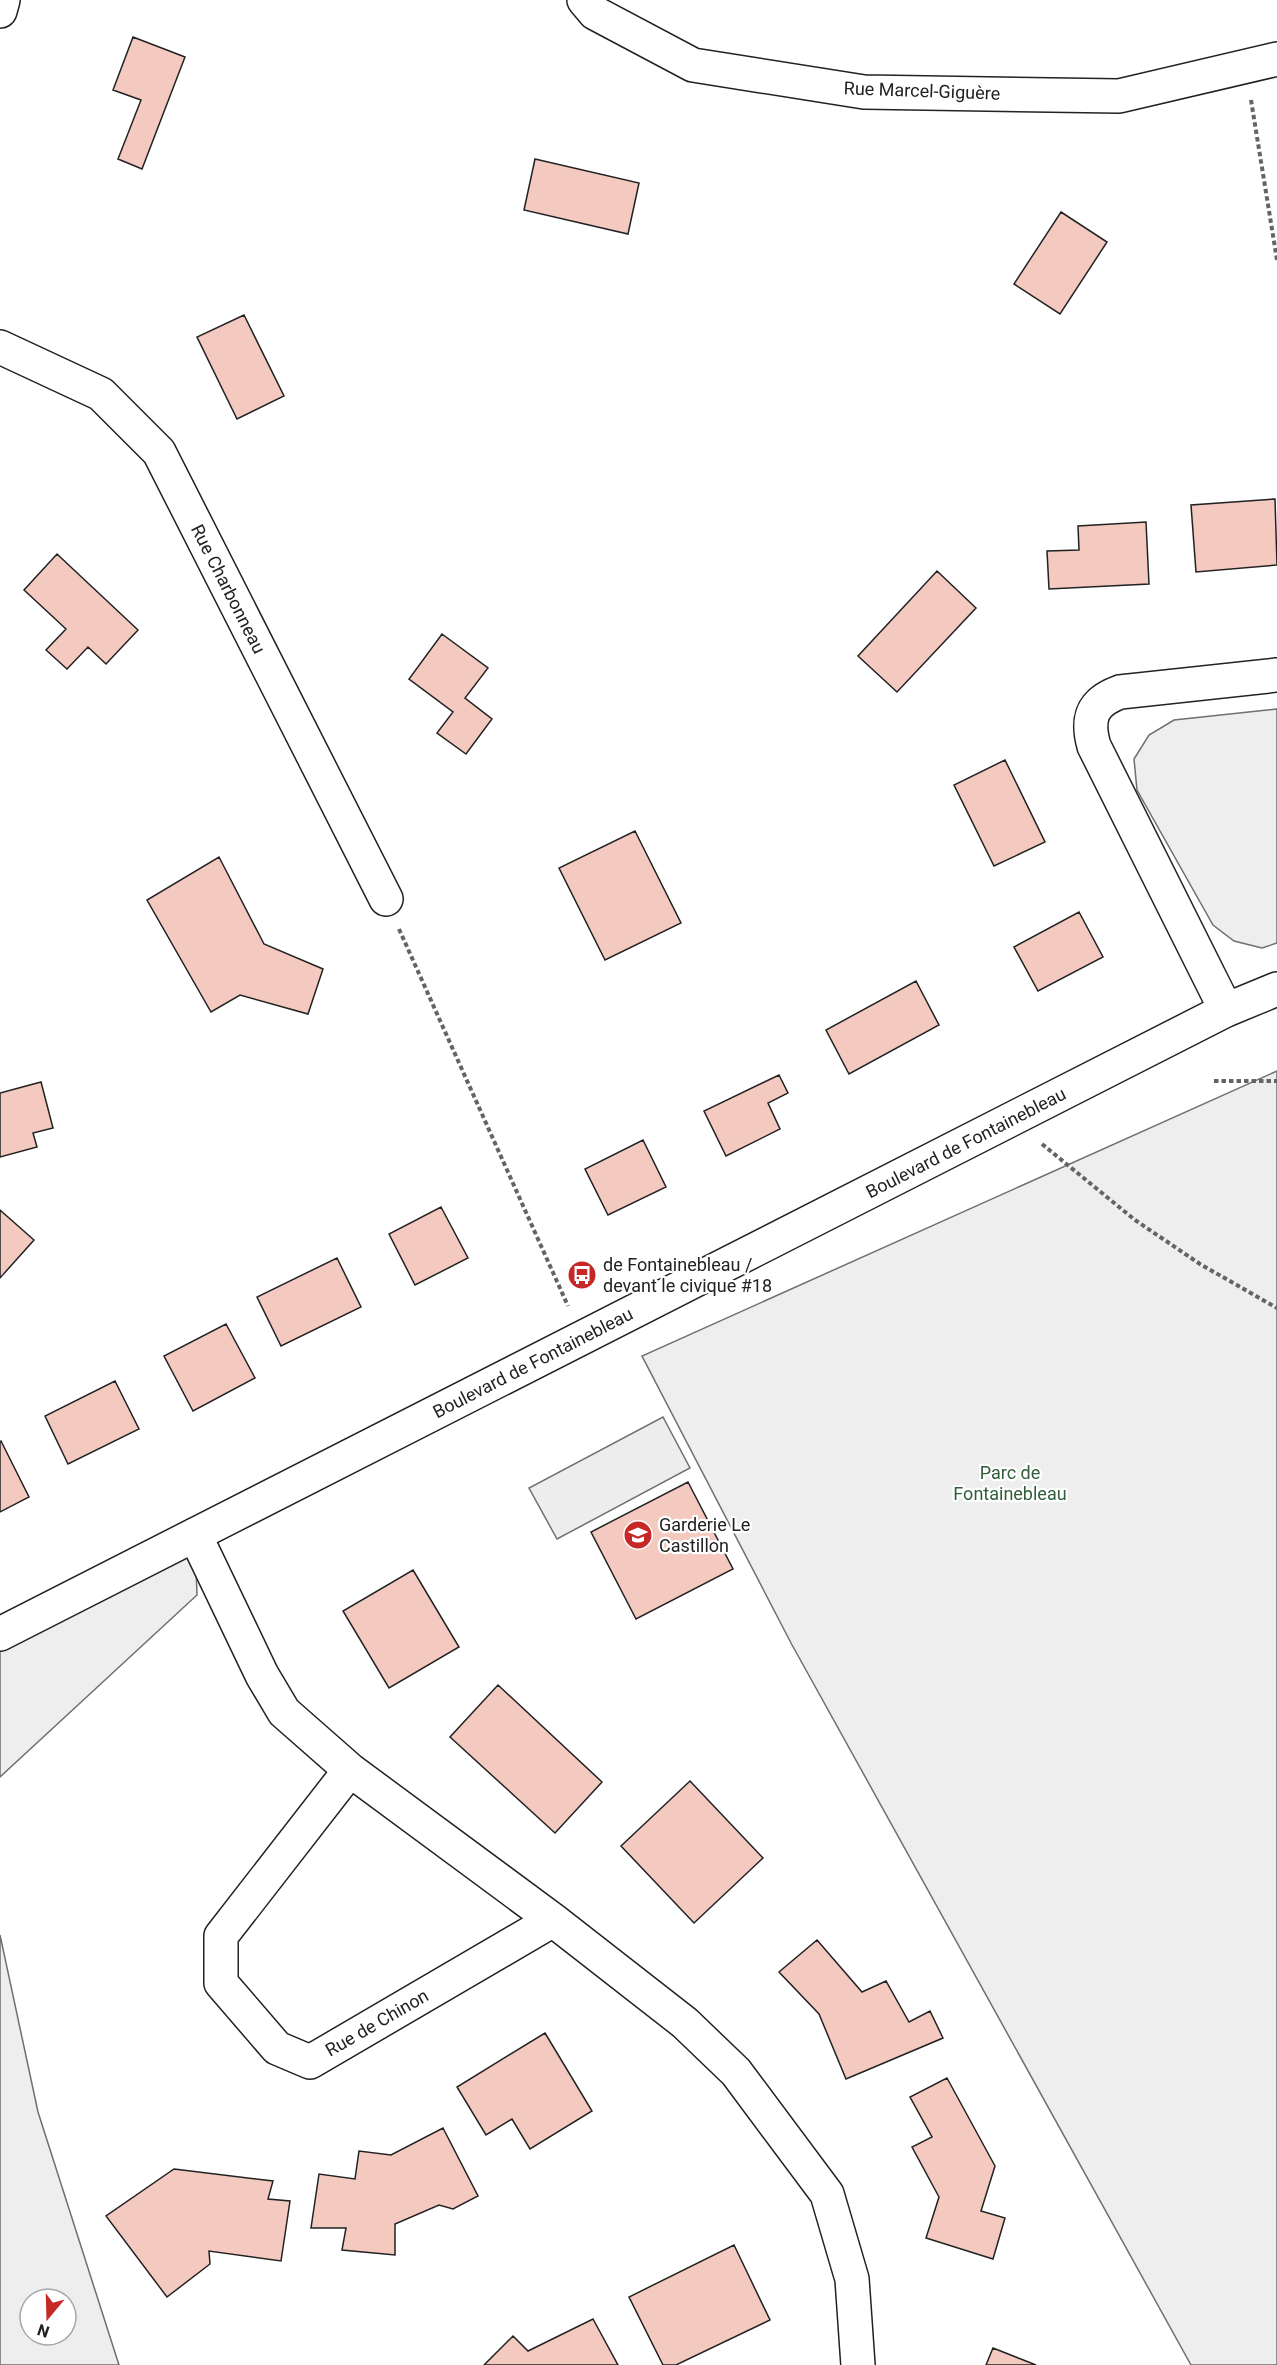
<svg xmlns="http://www.w3.org/2000/svg" width="1277" height="2365" viewBox="0 0 1277 2365" font-family="Roboto,sans-serif">
  <style>
    .green { fill: #eee; stroke: #6f6f6f; stroke-width: 1.5; fill-rule: evenodd }
    .parking { fill: #ededed; stroke: #6f6f6f; stroke-width: 1.5 }
    .building { fill: #f3c9c0; stroke: #222; stroke-width: 1.5 }
    .lines { fill: none; stroke-linecap: round; stroke-linejoin: round }
    .minor-casing { stroke: #222; stroke-width: 36 }
    .tertiary-casing { stroke: #222; stroke-width: 36 }
    .path { stroke: #646464; stroke-width: 4; stroke-dasharray: 4.5 3; stroke-linecap: butt }
    .minor { stroke: #fff; stroke-width: 33 }
    .tertiary { stroke: #fff; stroke-width: 33 }
    .labels { text-anchor: middle; stroke-width: 4.5; stroke-linejoin: round; paint-order: stroke }
    .street-label { font-size: 18px; fill: #222; stroke: #fff }
    .poi-label { font-size: 18px; fill: #222; stroke: #fff; text-anchor: start }
    .park-label { font-size: 18px; fill: #2f5e38; stroke: #fff }
  </style>
  <rect width="100%" height="100%" fill="#fff"/>
  <path class="green" d="M1277,709V943L1262,948L1234,941L1213,925L1137,790L1134,759L1149,735L1174,720Z
    M1277,1071V2365H1191L791,1643L642,1356Z
    M195,1535L197,1595L0,1777V1632Z
    M0,1935L38,2112L119,2365H0ZM30,2299H66V2335H30Z"/>
  <path class="parking" d="M663,1417L690,1468L557,1539L529,1488Z"/>
  <path class="building" d="M133,37L185,57L142,169L118,159L141,100L113,90Z
    M535,159L639,183L628,234L524,210Z
    M1061,212L1107,242L1060,314L1014,284Z
    M244,315L284,396L237,419L197,337Z
    M1275,499L1277,565L1196,572L1191,505Z
    M1146,522L1149,584L1049,589L1047,551L1079,550L1078,526Z
    M57,554L138,630L106,664L88,647L67,669L46,650L66,629L24,590Z
    M937,571L976,608L897,692L858,656Z
    M442,634L488,668L465,698L492,719L466,754L437,733L453,712L409,679Z
    M1005,760L1045,842L994,866L954,785Z
    M635,831L681,923L605,960L559,868Z
    M219,857L264,944L323,969L308,1014L240,995L211,1012L147,900Z
    M1079,912L1103,957L1038,991L1014,947Z
    M916,981L939,1025L849,1074L826,1030Z
    M779,1075L788,1093L768,1103L780,1129L726,1156L704,1111Z
    M41,1082L53,1128L33,1133L37,1147L0,1157V1093Z
    M643,1140L666,1187L608,1215L585,1169Z
    M441,1207L468,1258L415,1285L389,1234Z
    M0,1210L34,1240L0,1278Z
    M337,1258L361,1307L281,1346L257,1297Z
    M226,1324L255,1378L193,1411L164,1356Z
    M115,1381L139,1429L68,1464L45,1416Z
    M1,1441L29,1497L0,1512V1442Z
    M688,1482L733,1569L636,1619L591,1532Z
    M413,1570L459,1647L389,1688L343,1611Z
    M498,1685L602,1782L555,1833L450,1737Z
    M690,1781L763,1858L694,1923L621,1846Z
    M817,1940L862,1992L886,1981L909,2022L930,2011L943,2038L846,2079L819,2014L779,1972Z
    M545,2033L592,2111L530,2149L512,2119L486,2135L457,2087Z
    M947,2078L995,2166L981,2211L1005,2218L993,2259L926,2238L939,2197L912,2147L932,2137L910,2097Z
    M443,2128L478,2196L453,2209L439,2205L395,2224V2255L342,2250L346,2228H311L319,2174L355,2179L359,2151L391,2155Z
    M174,2169L273,2181L268,2199L290,2201L281,2261L209,2251L210,2264L167,2297L106,2216Z
    M734,2245L770,2320L676,2365H663L629,2297Z
    M593,2319L618,2365H484L513,2336L528,2351Z
    M993,2348L1036,2365H986Z"/>
  <g class="lines">
    <g class="minor-casing">
      <path id="minor" d="M584,0L595,13L693,65L864,92L1119,96L1277,59
        M0,11L3,0
        M0,347L101,394L159,452L386,899
        M1226,1010L1094,746C1086,718 1092,702 1120,692L1277,675
        M195,1535L262,1675L284,1712L350,1770L553,1920L685,2023L736,2072L827,2194L852,2279L858,2365
        M350,1770L221,1936V1983L277,2048L310,2062L553,1920"/>
    </g>
    <g class="tertiary-casing">
      <path id="tertiary" d="M0,1634L1226,1010L1277,989"/>
    </g>
    <path class="path" d="M1251,100L1277,260
      M399,929L568,1306
      M1214,1081H1277
      M1042,1144L1135,1220L1200,1264L1277,1308"/>
    <use href="#minor" class="minor"/>
    <use href="#tertiary" class="tertiary"/>
  </g>
  <defs>
    <g id="bus-disc" transform="scale(1.5)"><circle r="9.5" fill="#c62828" stroke="#fff"/><path d="M-5-6H5V4H4V6H2V4H-2V6H-4V4H-5ZM-3.5-4V0h7V-4ZM-3.5 1.2v1.5H-2V1.2ZM2 1.2v1.5H3.5V1.2Z" fill="#fff"/></g>
    <g id="school-disc" transform="scale(1.5)"><circle r="9.5" fill="#c62828" stroke="#fff"/><path d="M0-5L7-2L0 1L-7-2ZM-4 1L0 2.5L4 1V4Q0 6-4 4Z" fill="#fff"/></g>
  </defs>
  <g fill-rule="evenodd">
    <use href="#bus-disc" x="582" y="1275"/>
    <use href="#school-disc" x="638" y="1535"/>
  </g>
  <g class="labels">
    <g class="street-label">
      <text transform="translate(922 91) rotate(2)" y="6">Rue Marcel-Giguère</text>
      <text transform="translate(228 589) rotate(63)" y="6">Rue Charbonneau</text>
      <text transform="translate(966 1143) rotate(-27)" y="6">Boulevard de Fontainebleau</text>
      <text transform="translate(533 1363) rotate(-27)" y="6">Boulevard de Fontainebleau</text>
      <text transform="translate(377 2023) rotate(-30)" y="6">Rue de Chinon</text>
    </g>
    <g class="poi-label">
      <text x="603" y="1271">de Fontainebleau /<tspan x="603" dy="21">devant le civique #18</tspan></text>
      <text x="659" y="1531">Garderie Le<tspan x="659" dy="21">Castillon</tspan></text>
    </g>
    <g class="park-label">
      <text x="1010" y="1479">Parc de<tspan x="1010" dy="21">Fontainebleau</tspan></text>
    </g>
  </g>
  <g transform="translate(48 2317) rotate(199)"><circle r="28" fill="#ffffff" stroke="#a7a7a7" stroke-width="1.5"/>
  <path d="M0-4.5L10 22L0 15L-10 22Z" fill="#c62828"/>
  <text y="-9" font-size="16" font-weight="bold" text-anchor="middle" fill="#222222">N</text>
  </g>
</svg>
